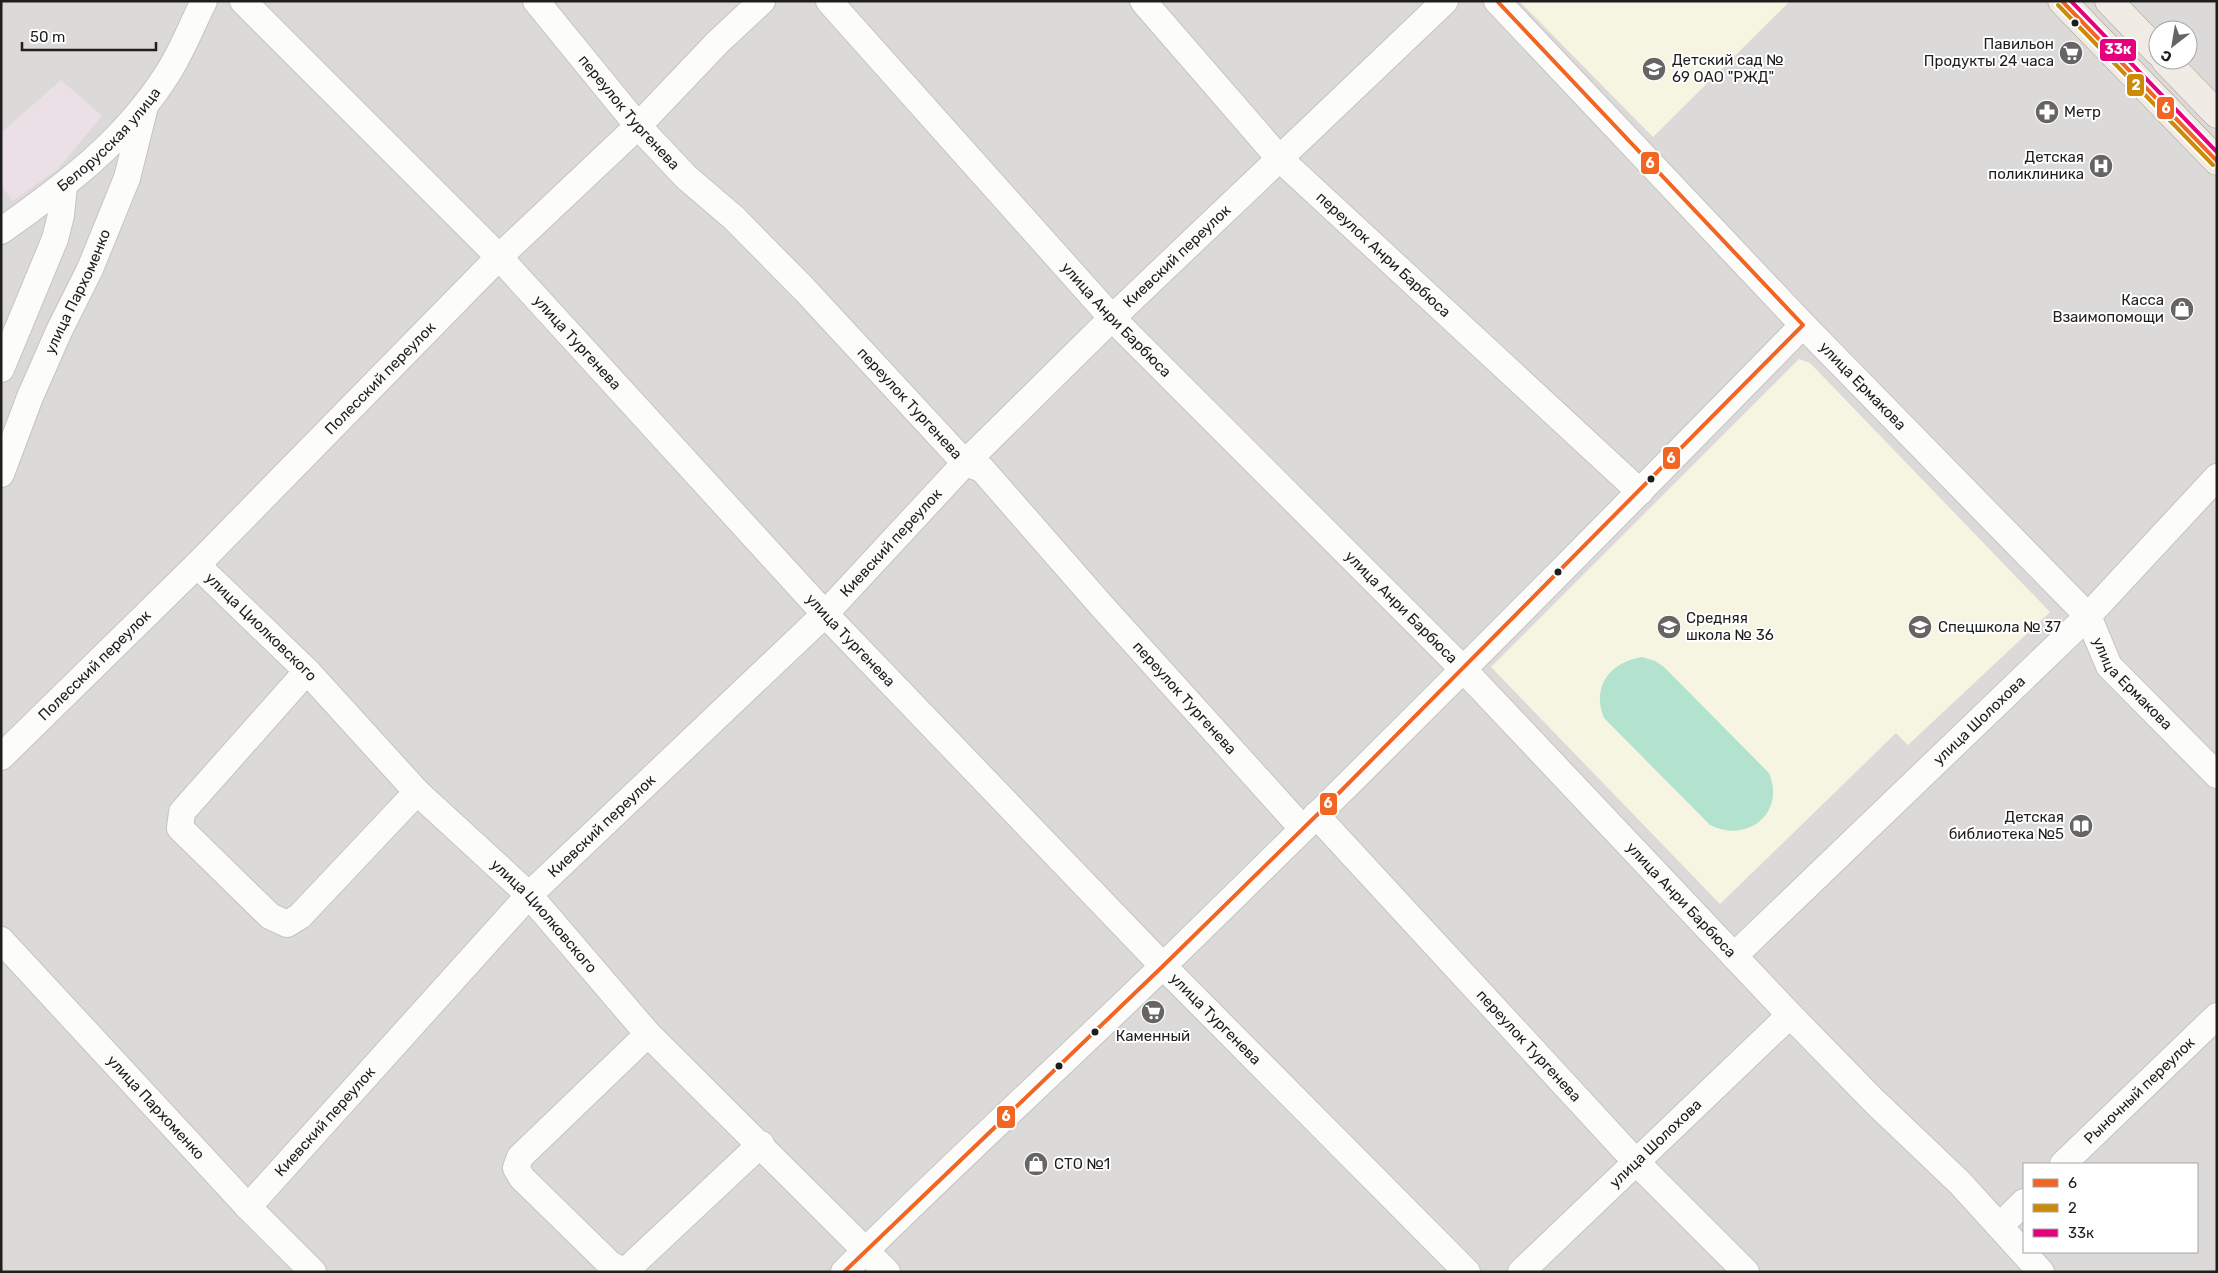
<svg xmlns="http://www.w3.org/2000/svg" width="2218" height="1273" viewBox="0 0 2218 1273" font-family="Rubik,sans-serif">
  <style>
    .residential { fill: #dcdad8; fill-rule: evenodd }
    .industrial { fill: #eae0e6 }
    .education { fill: #f6f5e2 }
    .pitch { fill: #b3e3ce }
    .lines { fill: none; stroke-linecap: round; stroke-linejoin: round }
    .minor-casing { stroke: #c5c4c3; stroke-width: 28 }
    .major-casing { stroke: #a39884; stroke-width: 29 }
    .minor { stroke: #fcfcfb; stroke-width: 26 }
    .major { stroke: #f0ebe4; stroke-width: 28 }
    .bus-1-casing { stroke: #fff; stroke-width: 8 }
    .bus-2-casing { stroke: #fff; stroke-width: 8 }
    .bus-3-casing { stroke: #fff; stroke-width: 8 }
    .bus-1 { stroke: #f26522; stroke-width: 4 }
    .bus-2 { stroke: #cc8b06; stroke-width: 4 }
    .bus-3 { stroke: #e5007d; stroke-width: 4 }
    .bus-dot { fill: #1e1e1e; stroke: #fff; stroke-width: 2 }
    .labels { text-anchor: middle; stroke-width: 4; stroke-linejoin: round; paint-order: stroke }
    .poi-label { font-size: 15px; fill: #1e1e1e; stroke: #fff; text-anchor: start }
    .street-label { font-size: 15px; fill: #1e1e1e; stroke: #fff }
    .line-badge { stroke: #fff; stroke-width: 2 }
    .badge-label { font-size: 14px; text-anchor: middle; font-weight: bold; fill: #fff }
  </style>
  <rect width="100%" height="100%" fill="#edeae7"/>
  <path class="residential" d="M1,1H2217V1272H1ZM2158,30H2188V60H2158ZM2024,1164H2197V1252H2024Z"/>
  <path class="industrial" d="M61,80L102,116L58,169L13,201L1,185V133Z"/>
  <path class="education" d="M1519,1H1790L1653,137Z
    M1799,359L1810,363L2050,612L1908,745L1896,733L1720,904L1491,667Z"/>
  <path class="pitch" d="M1642,657L1655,661L1664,667L1769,773C1786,813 1747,844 1710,825L1604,718C1591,687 1610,662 1642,657Z"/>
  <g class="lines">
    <g class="minor-casing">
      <g id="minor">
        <path id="s1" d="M243,1L499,257L825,614L1163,966L1467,1272"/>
        <path id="s2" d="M536,1L638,126L686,177L734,218L804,289L965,463L982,469L1100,604L1302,828"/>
        <path id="s3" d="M829,1L1112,318L1463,669L1790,1015L1874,1101L1960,1183L2041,1272"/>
        <path id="s4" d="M1143,1L1279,158L1640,492"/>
        <path id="s5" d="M1497,1L1803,325L2088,616L2109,666L2217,775"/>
        <path id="s6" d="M1,231C66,185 125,141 168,73C182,51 192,25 204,1"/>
        <path d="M1,369L55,239L61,215L64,186"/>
        <path id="s7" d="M1,474L30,397L59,331L90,269L127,178L145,106"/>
        <path id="s8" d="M197,565L307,671L417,792L529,895L648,1034L887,1272"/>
        <path d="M307,671L182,812L180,828L270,916L287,924L300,916L417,792"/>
        <path id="s9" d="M1,757L197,565L499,257L638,126L718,42L762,1"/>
        <path id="s10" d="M1316,815L1636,1162L1746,1272"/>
        <path id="s11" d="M1,940L248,1207L313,1272"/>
        <path id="s12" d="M1734,956L2088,616L2217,477"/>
        <path d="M648,1034L520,1157L516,1168L522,1178L610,1264L620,1270L627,1269L634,1263L761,1144"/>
        <path id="s13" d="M2063,1164L2217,1016"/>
        <path id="s14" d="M248,1207L529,895L825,614L965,463L1112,318L1445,1"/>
        <path d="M2000,1226L2024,1202"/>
        <path d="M844,1272C948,1168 1057,1069 1162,967C1379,756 1592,541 1803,325"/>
        <path id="s15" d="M1521,1272L1790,1015"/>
      </g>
    </g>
    <g class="major-casing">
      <path id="major" d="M2062,1L2217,161
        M2109,1L2158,52
        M2165,60L2217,114"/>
    </g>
    <use href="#minor" class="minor"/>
    <use href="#major" class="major"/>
    <g class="bus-1-casing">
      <path id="bus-1" d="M1497,1L1803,325
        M2062,1L2217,161
        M844,1272L1162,967L1324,808L1803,325"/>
    </g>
    <g class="bus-2-casing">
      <path id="bus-2" d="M2058,5L2213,165"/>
    </g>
    <g class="bus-3-casing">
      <path id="bus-3" d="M2071,1L2217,152"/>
    </g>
    <use href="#bus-1" class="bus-1"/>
    <use href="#bus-2" class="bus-2"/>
    <use href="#bus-3" class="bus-3"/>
  </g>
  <defs>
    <g id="supermarket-disc" transform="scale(1.25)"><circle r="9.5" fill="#666564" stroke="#fff"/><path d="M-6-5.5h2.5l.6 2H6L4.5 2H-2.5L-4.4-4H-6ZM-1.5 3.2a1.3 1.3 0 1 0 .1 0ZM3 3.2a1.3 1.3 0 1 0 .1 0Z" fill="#fff"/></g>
    <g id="school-disc" transform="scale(1.25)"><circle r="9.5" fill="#666564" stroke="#fff"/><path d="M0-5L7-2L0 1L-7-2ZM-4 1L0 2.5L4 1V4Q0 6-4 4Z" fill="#fff"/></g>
    <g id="pharmacy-disc" transform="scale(1.25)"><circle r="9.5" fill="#666564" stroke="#fff"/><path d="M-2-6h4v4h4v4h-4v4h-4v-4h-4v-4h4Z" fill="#fff"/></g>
    <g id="hospital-disc" transform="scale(1.25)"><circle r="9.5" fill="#666564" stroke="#fff"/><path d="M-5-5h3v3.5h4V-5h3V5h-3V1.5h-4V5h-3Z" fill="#fff"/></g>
    <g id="shop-disc" transform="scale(1.25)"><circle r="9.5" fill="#666564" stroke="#fff"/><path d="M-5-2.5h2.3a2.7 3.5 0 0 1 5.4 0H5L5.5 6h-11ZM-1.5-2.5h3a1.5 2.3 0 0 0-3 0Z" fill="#fff"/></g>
    <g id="library-disc" transform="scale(1.25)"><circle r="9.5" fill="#666564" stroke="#fff"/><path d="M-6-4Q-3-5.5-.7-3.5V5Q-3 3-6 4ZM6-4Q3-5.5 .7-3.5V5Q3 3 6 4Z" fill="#fff"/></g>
  </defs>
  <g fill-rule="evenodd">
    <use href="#supermarket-disc" x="2071" y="53"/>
    <use href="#school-disc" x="1654" y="69"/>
    <use href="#pharmacy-disc" x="2047" y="112"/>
    <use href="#hospital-disc" x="2101" y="166"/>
    <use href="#shop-disc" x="2182" y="309"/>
    <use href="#school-disc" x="1669" y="627"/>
    <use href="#school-disc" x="1920" y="627"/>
    <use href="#library-disc" x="2081" y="826"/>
    <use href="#supermarket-disc" x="1153" y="1012"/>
    <use href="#shop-disc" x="1036" y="1164"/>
  </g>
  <g class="bus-dot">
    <circle cx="2075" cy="23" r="4.5"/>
    <circle cx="1651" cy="479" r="4.5"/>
    <circle cx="1558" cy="572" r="4.5"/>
    <circle cx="1095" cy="1032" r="4.5"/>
    <circle cx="1059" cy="1066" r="4.5"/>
  </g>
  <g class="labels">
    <g class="poi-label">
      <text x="2054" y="49" text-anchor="end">Павильон<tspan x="2054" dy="17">Продукты 24 часа</tspan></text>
      <text x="1672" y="65">Детский сад №<tspan x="1672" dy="17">69 ОАО "РЖД"</tspan></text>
      <text x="2064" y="117">Метр</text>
      <text x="2084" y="162" text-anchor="end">Детская<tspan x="2084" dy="17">поликлиника</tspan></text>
      <text x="2164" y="305" text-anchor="end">Касса<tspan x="2164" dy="17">Взаимопомощи</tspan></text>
      <text x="1686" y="623">Средняя<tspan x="1686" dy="17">школа № 36</tspan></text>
      <text x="1938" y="632">Спецшкола № 37</text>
      <text x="2064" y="822" text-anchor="end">Детская<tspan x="2064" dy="17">библиотека №5</tspan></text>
      <text x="1153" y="1041" text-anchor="middle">Каменный</text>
      <text x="1054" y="1169">СТО №1</text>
    </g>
    <g class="street-label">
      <text dy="5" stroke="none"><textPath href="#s2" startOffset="145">переулок Тургенева</textPath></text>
      <text dy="5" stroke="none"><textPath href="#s6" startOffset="142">Белорусская улица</textPath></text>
      <text dy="5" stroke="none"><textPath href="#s4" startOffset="350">переулок Анри Барбюса</textPath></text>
      <text dy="5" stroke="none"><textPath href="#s14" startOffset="1330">Киевский переулок</textPath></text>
      <text dy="5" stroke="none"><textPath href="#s7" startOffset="198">улица Пархоменко</textPath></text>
      <text dy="5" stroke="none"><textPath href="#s3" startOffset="429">улица Анри Барбюса</textPath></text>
      <text dy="5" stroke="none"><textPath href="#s1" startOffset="478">улица Тургенева</textPath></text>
      <text dy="5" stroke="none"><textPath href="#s9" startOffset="536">Полесский переулок</textPath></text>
      <text dy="5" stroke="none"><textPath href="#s5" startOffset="531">улица Ермакова</textPath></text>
      <text dy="5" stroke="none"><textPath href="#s2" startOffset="550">переулок Тургенева</textPath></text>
      <text dy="5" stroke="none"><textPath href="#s14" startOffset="925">Киевский переулок</textPath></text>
      <text dy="5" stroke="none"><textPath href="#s3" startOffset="834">улица Анри Барбюса</textPath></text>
      <text dy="5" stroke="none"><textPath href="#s8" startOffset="89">улица Циолковского</textPath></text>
      <text dy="5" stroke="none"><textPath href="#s1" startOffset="882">улица Тургенева</textPath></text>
      <text dy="5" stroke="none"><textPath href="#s9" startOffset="131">Полесский переулок</textPath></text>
      <text dy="5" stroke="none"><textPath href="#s5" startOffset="935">улица Ермакова</textPath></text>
      <text dy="5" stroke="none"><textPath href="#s2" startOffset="955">переулок Тургенева</textPath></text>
      <text dy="5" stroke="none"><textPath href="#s12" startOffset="340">улица Шолохова</textPath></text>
      <text dy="5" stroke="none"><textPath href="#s14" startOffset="520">Киевский переулок</textPath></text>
      <text dy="5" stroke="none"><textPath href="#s3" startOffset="1239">улица Анри Барбюса</textPath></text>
      <text dy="5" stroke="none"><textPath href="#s8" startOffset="494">улица Циолковского</textPath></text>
      <text dy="5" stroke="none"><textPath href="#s1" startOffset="1408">улица Тургенева</textPath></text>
      <text dy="5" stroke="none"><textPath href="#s10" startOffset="314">переулок Тургенева</textPath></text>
      <text dy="5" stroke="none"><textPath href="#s13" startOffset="106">Рыночный переулок</textPath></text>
      <text dy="5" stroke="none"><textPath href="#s11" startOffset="228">улица Пархоменко</textPath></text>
      <text dy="5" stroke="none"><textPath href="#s14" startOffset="115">Киевский переулок</textPath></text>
      <text dy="5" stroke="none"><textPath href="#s15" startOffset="186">улица Шолохова</textPath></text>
    </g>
  </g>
  <g class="line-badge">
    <rect x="2099" y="38" width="38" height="24" rx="5" fill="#e5007d"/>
    <rect x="2126" y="73" width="19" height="24" rx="5" fill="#cc8b06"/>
    <rect x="2156" y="96" width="19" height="24" rx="5" fill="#f26522"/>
    <rect x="1640" y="151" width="20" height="24" rx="5" fill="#f26522"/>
    <rect x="1662" y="446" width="19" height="24" rx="5" fill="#f26522"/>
    <rect x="1319" y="792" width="19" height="24" rx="5" fill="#f26522"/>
    <rect x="996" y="1105" width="20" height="24" rx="5" fill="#f26522"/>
  </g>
  <g class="badge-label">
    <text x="2118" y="54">33к</text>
    <text x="2136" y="90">2</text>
    <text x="2166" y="113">6</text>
    <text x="1650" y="168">6</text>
    <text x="1671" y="463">6</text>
    <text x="1328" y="808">6</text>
    <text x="1006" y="1121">6</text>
  </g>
  <rect width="2218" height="1273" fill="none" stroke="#1e1e1e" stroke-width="5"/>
  <rect x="2023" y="1163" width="175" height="90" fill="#ffffff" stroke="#a5a5a5"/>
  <rect x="2033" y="1179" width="25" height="8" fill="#f26522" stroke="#a5a5a5"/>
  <text x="2068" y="1188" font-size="15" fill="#1e1e1e">6</text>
  <rect x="2033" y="1204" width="25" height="8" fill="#cc8b06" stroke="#a5a5a5"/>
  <text x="2068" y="1213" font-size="15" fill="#1e1e1e">2</text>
  <rect x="2033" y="1229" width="25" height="8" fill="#e5007d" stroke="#a5a5a5"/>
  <text x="2068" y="1238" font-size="15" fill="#1e1e1e">33к</text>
  <g transform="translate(2173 45) rotate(211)"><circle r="24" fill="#ffffff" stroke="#a5a5a5"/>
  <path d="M0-4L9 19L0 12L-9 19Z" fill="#666564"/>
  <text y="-8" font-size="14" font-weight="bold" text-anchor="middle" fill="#1e1e1e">С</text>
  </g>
  <path d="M22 42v8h134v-8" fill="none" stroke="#1e1e1e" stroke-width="2.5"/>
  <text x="30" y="42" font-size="15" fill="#1e1e1e" stroke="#ffffff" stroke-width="4" paint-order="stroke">50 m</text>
</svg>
